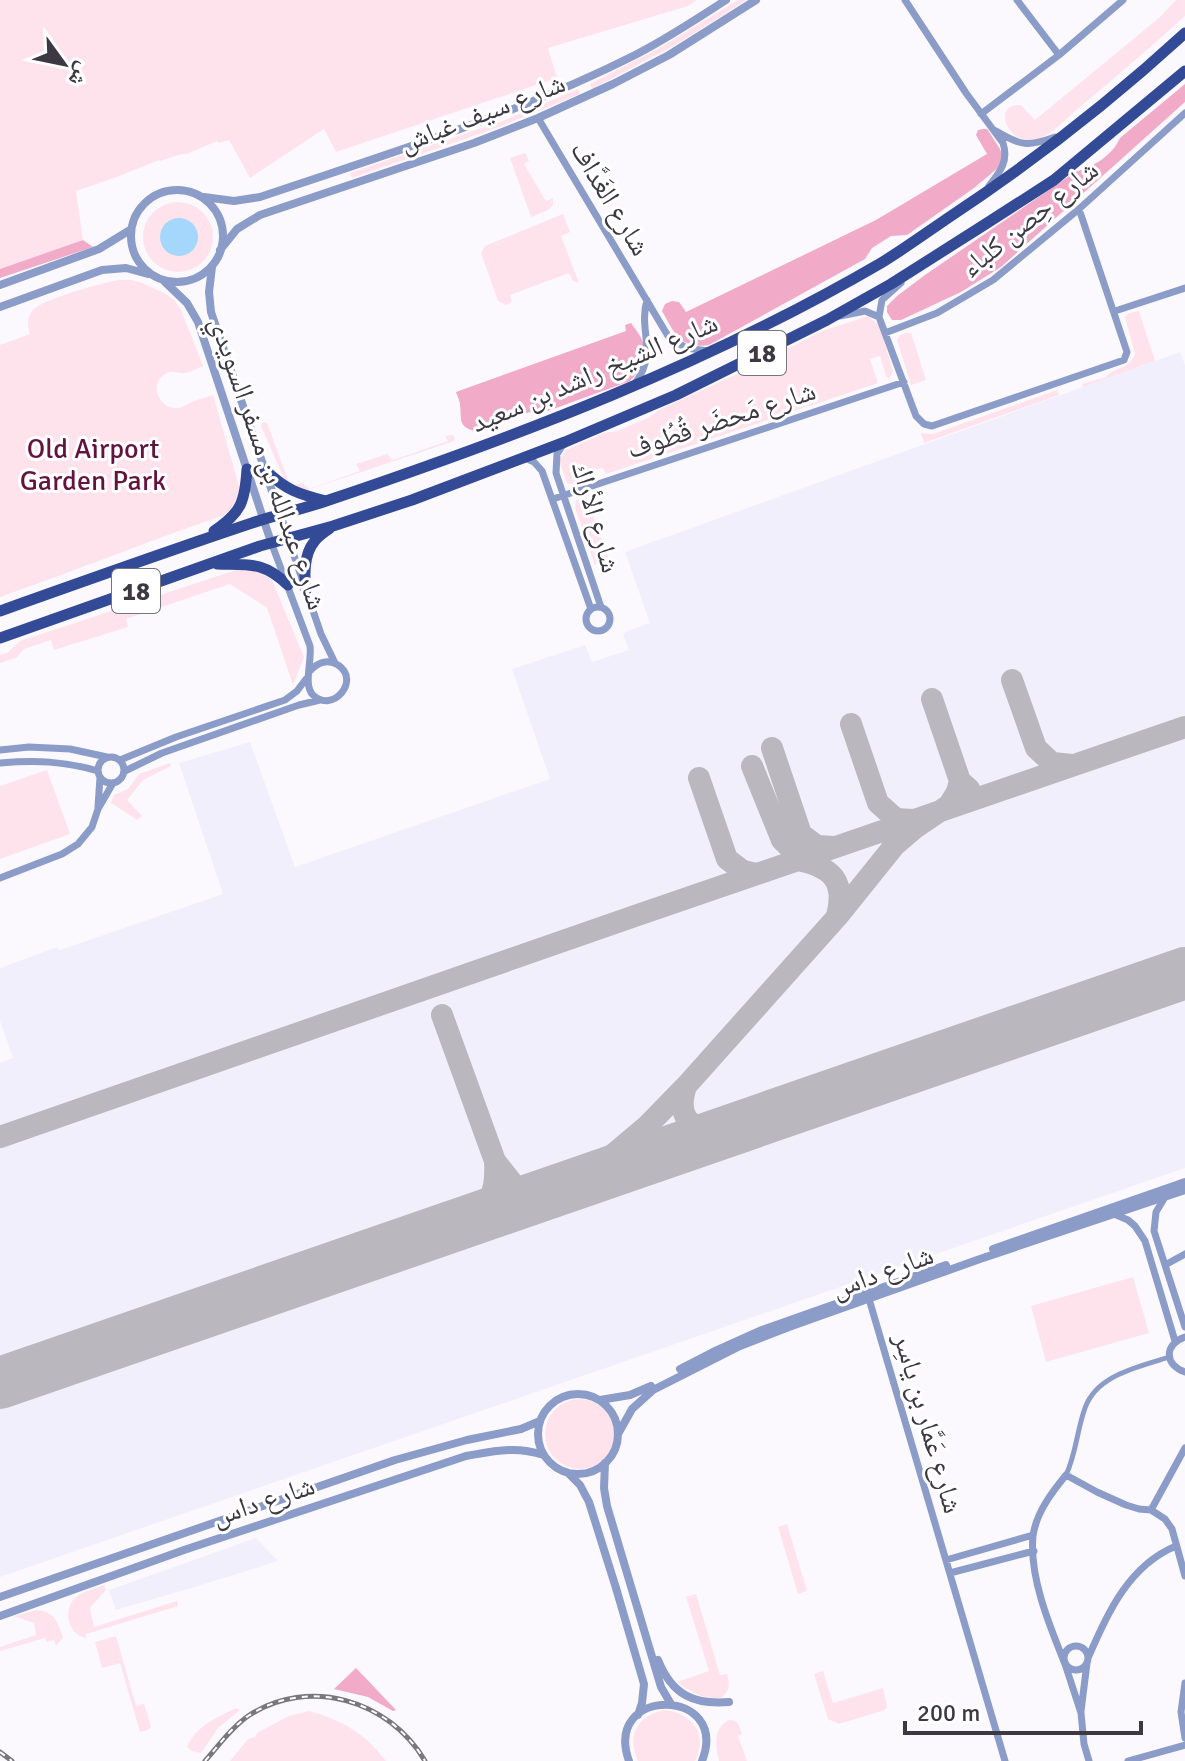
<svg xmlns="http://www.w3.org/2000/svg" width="1185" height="1761" viewBox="0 0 1185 1761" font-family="Signika,'Noto Naskh Arabic',sans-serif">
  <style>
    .built { fill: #f2effc }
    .green { fill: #fee3ed }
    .forest { fill: #f1aac7 }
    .water { fill: #a4d7fb }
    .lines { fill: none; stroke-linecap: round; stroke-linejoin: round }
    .taxiway { stroke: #bab8be; stroke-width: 22 }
    .runway { stroke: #bab8be; stroke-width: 52 }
    .pedestrian { stroke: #8b9cc8; stroke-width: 5 }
    .minor { stroke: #8b9cc8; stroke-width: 7 }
    .tertiary { stroke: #8b9cc8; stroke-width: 8 }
    .primary { stroke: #334a97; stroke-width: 11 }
    .rail-casing { stroke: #79767e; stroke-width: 5 }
    .rail { stroke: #fff; stroke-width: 2; stroke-dasharray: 6; stroke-linecap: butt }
    .labels { text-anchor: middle; stroke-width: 6; stroke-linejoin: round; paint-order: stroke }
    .shield { fill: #fff; stroke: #76747b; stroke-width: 2 }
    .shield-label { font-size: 26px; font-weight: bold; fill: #3c3943 }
    .street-label { font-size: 28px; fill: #3c3943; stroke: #fff }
    .park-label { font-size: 28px; fill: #64133e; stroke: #fff }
  </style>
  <rect width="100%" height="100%" fill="#fbf9fe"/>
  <path class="built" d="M1180,352L1185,365V1168L0,1577V1063L13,1058L0,1021V968L57,947L60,950L223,894L179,763L250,742L295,867L550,779L512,669L585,645L592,662L629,650L623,634L627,631L650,623L625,552Z
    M256,1538L278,1561L198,1586L116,1610L109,1590Z"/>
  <path class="green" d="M0,0H697L688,6L548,48L557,78L336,152L324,129L250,178L229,140L218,143L217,141L187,154H182L160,161L159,160L117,177L76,191L83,240L0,269Z
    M738,0H747L677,44L592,89L590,84L661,47Z
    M1176,0H1185V16C1151,47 1116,77 1081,106C1068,117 1053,134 1036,140C1012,149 988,104 1021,105L1035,120L1160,17Z
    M578,89L580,94L499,127L352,178L350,173L505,120Z
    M525,153L529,161L524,164L546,201L553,198V205L548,210L531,217L510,158Z
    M143 237a35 35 0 1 1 70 0a35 35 0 1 1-70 0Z
    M563,214L570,232L561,236L579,283L573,281L569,273L510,295L512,302L506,305L498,301L481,253L485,246Z
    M118,280H132L145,284L166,294L175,301L181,310L203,366C198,368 191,372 186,373C179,374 173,370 167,373C148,382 158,409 177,408C184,408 188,403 194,401C200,399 207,397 213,395L239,486C239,499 234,509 222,516C148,541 75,571 0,597V345L30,334C28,326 26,317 33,310C42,299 102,283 118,280Z
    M1139,311L1155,361L1083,387L1082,384L1106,377C1114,366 1129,370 1135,354L1125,317L1129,313Z
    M868,316L880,326L893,372L889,379L886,376L880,356L870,359L878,383L606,474L603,468L593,470L595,477L574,485L567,483L559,461L566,450L604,433L617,431L648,418L659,410L752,367L822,331Z
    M906,333H911L926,380L911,385L897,340L900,335Z
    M1057,390L1059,395L924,443L921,433L933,434Z
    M263,422L267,423L288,480C293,485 295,486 302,483L309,489L360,471L356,464L387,454L393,460L448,441L445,436L453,435L455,438L454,441L304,491L285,481L261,426Z
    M586,496L609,560L595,565L575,508L576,500Z
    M242,568L267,574L272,580L304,657L293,685L267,608L230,584L126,619L128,627L54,650L51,640L24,649L16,658L0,663V655L7,653L20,641Z
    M170,763L171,766L143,780L127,800L142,816L137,820L111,803L114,795L128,789L139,774Z
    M47,770L70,834L0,859V786Z
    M1133,1277L1149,1333L1046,1362L1031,1306Z
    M545 1434a35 35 0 1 1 70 0a35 35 0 1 1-70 0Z
    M787,1524L807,1591L798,1594L778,1527Z
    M104,1585L106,1590L90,1608L94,1627L177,1601L178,1606L86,1634V1638C69,1635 63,1613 73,1600C80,1592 94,1589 104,1585Z
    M696,1594L720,1675L727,1674C730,1685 730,1691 721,1698C703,1700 691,1692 677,1682L709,1671L686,1597Z
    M37,1610C55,1612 58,1622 63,1638L56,1646L54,1640L47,1642L45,1638L0,1651V1647L36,1635L34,1623L14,1616Z
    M116,1636L136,1706L144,1704L151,1726L148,1730L140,1732L120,1663L102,1668L95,1642Z
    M823,1671L833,1703L883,1688L887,1706L885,1710L839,1724L828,1719L814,1674Z
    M236,1708L240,1710L218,1728L201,1753L192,1751L187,1747C197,1725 216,1718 236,1708Z
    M665,1710C692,1713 709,1735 695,1761H638C626,1735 638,1715 665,1710Z
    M309,1711C342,1720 365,1733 386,1761H230L248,1739L256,1736L257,1733L289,1716Z
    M729,1720C739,1720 739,1726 742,1734L738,1736L747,1761H719C715,1746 713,1728 729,1720Z"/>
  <path class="forest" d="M1185,84V102L1001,267L961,292L901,320H892L887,312V306L897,296L925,275L1075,172C1093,167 1112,156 1120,138Z
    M983,129H987L1000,149L1003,157L999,167L974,188L907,235L891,236L872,248L865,259L709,345C680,349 675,334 662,311L665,304L672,301L679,302L686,312L876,220L987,154L976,135L978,130Z
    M83,240L93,247L0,278V269Z
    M631,323C635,329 643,338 644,346C647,359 639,372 630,381L545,412L539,409L474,431C457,426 462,418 460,405C460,400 457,396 456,392L626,331L625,325Z
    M356,1668L396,1710L393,1711L368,1697L334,1689Z"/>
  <path class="water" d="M160 237a19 19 0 1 1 38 0a19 19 0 1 1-38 0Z"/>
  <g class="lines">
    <path class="taxiway" d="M1012,680L1036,748L1052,763L1072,765
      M932,699L960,781L969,789
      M851,724L878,803L896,819L913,820
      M772,748L801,834L817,846L834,847
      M752,766L782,840L792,850L804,855L812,856
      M699,778L727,859L743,871L757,874
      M798,860C832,867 846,881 837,916
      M1164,981L1185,971
      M442,1015L495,1161L514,1185L523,1190L532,1193L554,1191L609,1158L647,1126L686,1086L837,917L894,846L915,828L949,805L957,792L960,781
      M686,1086C676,1117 689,1127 717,1135
      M0,1137C395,1000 789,861 1185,727
      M462,1223C490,1206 497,1194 495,1161"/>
    <path class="runway" d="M0,1383L1185,973"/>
    <path class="pedestrian" d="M1066,1475C1076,1454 1077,1430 1085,1408C1097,1374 1140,1367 1169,1357"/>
    <path class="minor" d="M905,0L966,93L1003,143C1009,161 1000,172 989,186
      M1017,0L1059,55
      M981,114L1059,55L1123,0
      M538,118L668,336L686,348L708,351
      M996,131C1021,146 1028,147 1055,137
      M901,283L882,300L879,317L916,416L924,424L932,426L1124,360L1127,352L1079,209
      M1115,311L1185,288
      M840,316L865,311L879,317
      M885,333L937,313L993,280L1079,209L1185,113
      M636,382C658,351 638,331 647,300
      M564,443L557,454L556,473L601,607
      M525,458L534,462L542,471L591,609
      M553,499L904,382
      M288,538L321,634L335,663
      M271,542L310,646C312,662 303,685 313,695C333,714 361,680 338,665C328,658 317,663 310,671
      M586 619a12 12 0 1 1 24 0a12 12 0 1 1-24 0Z
      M0,750L29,747L70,749L107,757
      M98 770a13 13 0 1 1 26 0a13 13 0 1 1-26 0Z
      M120,760L176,737L285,700L297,691L306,679
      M0,763C36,760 63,761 98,771
      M125,771L162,753L299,705L320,700
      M98,807L100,777
      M0,878L62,854L78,844L92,827L98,809L113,783
      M1165,1197L1156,1212L1154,1231L1185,1327
      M1114,1214L1128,1220L1135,1226L1145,1241L1175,1341
      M1165,1265L1185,1254
      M869,1299L1005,1761
      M1185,1337C1164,1344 1164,1365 1185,1372
      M1151,1510L1185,1448
      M946,1560L1033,1535
      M950,1573L1034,1551
      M1064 1658a12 12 0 1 1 24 0a12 12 0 1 1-24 0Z
      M1088,1658C1108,1613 1128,1566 1176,1546
      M1065,1664C1050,1627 1029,1577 1033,1536C1036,1513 1052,1492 1066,1475L1097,1492L1126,1505L1139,1509L1151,1510L1165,1519L1172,1529L1185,1576
      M1065,1664L1081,1713L1084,1744L1089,1761
      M1185,1683L1181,1712L1185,1738
      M1081,1711L1087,1663
      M1128,1761L1185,1745"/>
    <path class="tertiary" d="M131 236a46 46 0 1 1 92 0a46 46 0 1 1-92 0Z
      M204,197L234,201L260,197C387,154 517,115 637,54C668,38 697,19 726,0
      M220,250L237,229L260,215L474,143L538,118L613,84L669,55L756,0
      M212,267L209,292L211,312L288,538
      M164,281L187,303L198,322L271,542
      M0,285L99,249L130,230
      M0,307L102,270L126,268L148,274
      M993,1249L1185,1182
      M680,1369L713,1352L762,1330L946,1265
      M538 1434a40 40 0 1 1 80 0a40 40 0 1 1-80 0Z
      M600,1400L630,1395L651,1386
      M618,1434L632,1409L653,1390L740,1346L789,1327L980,1259L1185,1190
      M605,1463L604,1488L607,1506L661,1687L671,1704
      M568,1473L580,1485L589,1502L616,1588L644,1684L642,1703L638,1715
      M0,1597L395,1460L467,1440L521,1429L540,1421
      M0,1616L184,1550L466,1456C495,1451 515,1446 544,1455
      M658,1660C672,1695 694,1705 729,1702
      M629,1761C602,1685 731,1687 702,1761"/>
    <path class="primary" d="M265,470C286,490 298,494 326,501
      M214,531C241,513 245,502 247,469
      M217,564C249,565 263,561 288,585
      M306,590C304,576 304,554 314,542C318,536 325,532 330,528
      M0,611C84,581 168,551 252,523C278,514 304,509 329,500C519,436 708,364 881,263C904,249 926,233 948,218C1031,163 1111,101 1185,33
      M0,638L260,546L333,526L412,500L565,442L676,395L827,320L891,284L984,225L1054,180L1185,71"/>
    <g class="rail-casing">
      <path id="rail" d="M0,1752L12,1761
        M205,1761C219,1745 231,1728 248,1716C309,1676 389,1700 425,1761"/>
    </g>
    <use href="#rail" class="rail"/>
  </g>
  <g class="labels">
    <g class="shield">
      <rect x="738" y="331" width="48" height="44" rx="6"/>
      <rect x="112" y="569" width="48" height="44" rx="6"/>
    </g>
    <g class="shield-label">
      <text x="762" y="362">18</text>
      <text x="136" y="600">18</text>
    </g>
    <g class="street-label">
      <text transform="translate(482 112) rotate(-21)" y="10">شارع سيف غباش</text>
      <text transform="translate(611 198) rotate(59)" y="10">شارع الغَدَّاف</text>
      <text transform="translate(1029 218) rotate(-39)" y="10">شارع حِصن كلباء</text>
      <text transform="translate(594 372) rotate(-23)" y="10">شارع الشيخ راشد بن سعيد</text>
      <text transform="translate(721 419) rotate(-18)" y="10">شارع مَحضَر قُطُوف</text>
      <text transform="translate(269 463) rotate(71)" y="10">شارع عبدالله بن مسفر السويدي</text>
      <text transform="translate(597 517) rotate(74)" y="10">شارع الأراك</text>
      <text transform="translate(882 1271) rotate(-20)" y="10">شارع داس</text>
      <text transform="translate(929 1423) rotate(74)" y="10">شارع عَمَّار بن ياسِر</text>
      <text transform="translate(263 1500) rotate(-18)" y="10">شارع داس</text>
    </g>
    <g class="park-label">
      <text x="93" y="458">Old Airport<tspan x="93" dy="32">Garden Park</tspan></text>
    </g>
  </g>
  <g transform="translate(64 64) rotate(123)" stroke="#ffffff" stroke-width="6" paint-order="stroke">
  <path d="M0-6L14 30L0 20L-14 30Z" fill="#3c3943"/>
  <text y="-12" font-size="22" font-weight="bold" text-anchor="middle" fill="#3c3943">ش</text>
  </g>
  <path d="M905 1721v12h236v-12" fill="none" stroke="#3c3943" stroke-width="4"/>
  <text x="917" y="1721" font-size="24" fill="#3c3943" stroke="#ffffff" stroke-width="6" paint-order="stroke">200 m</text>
</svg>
